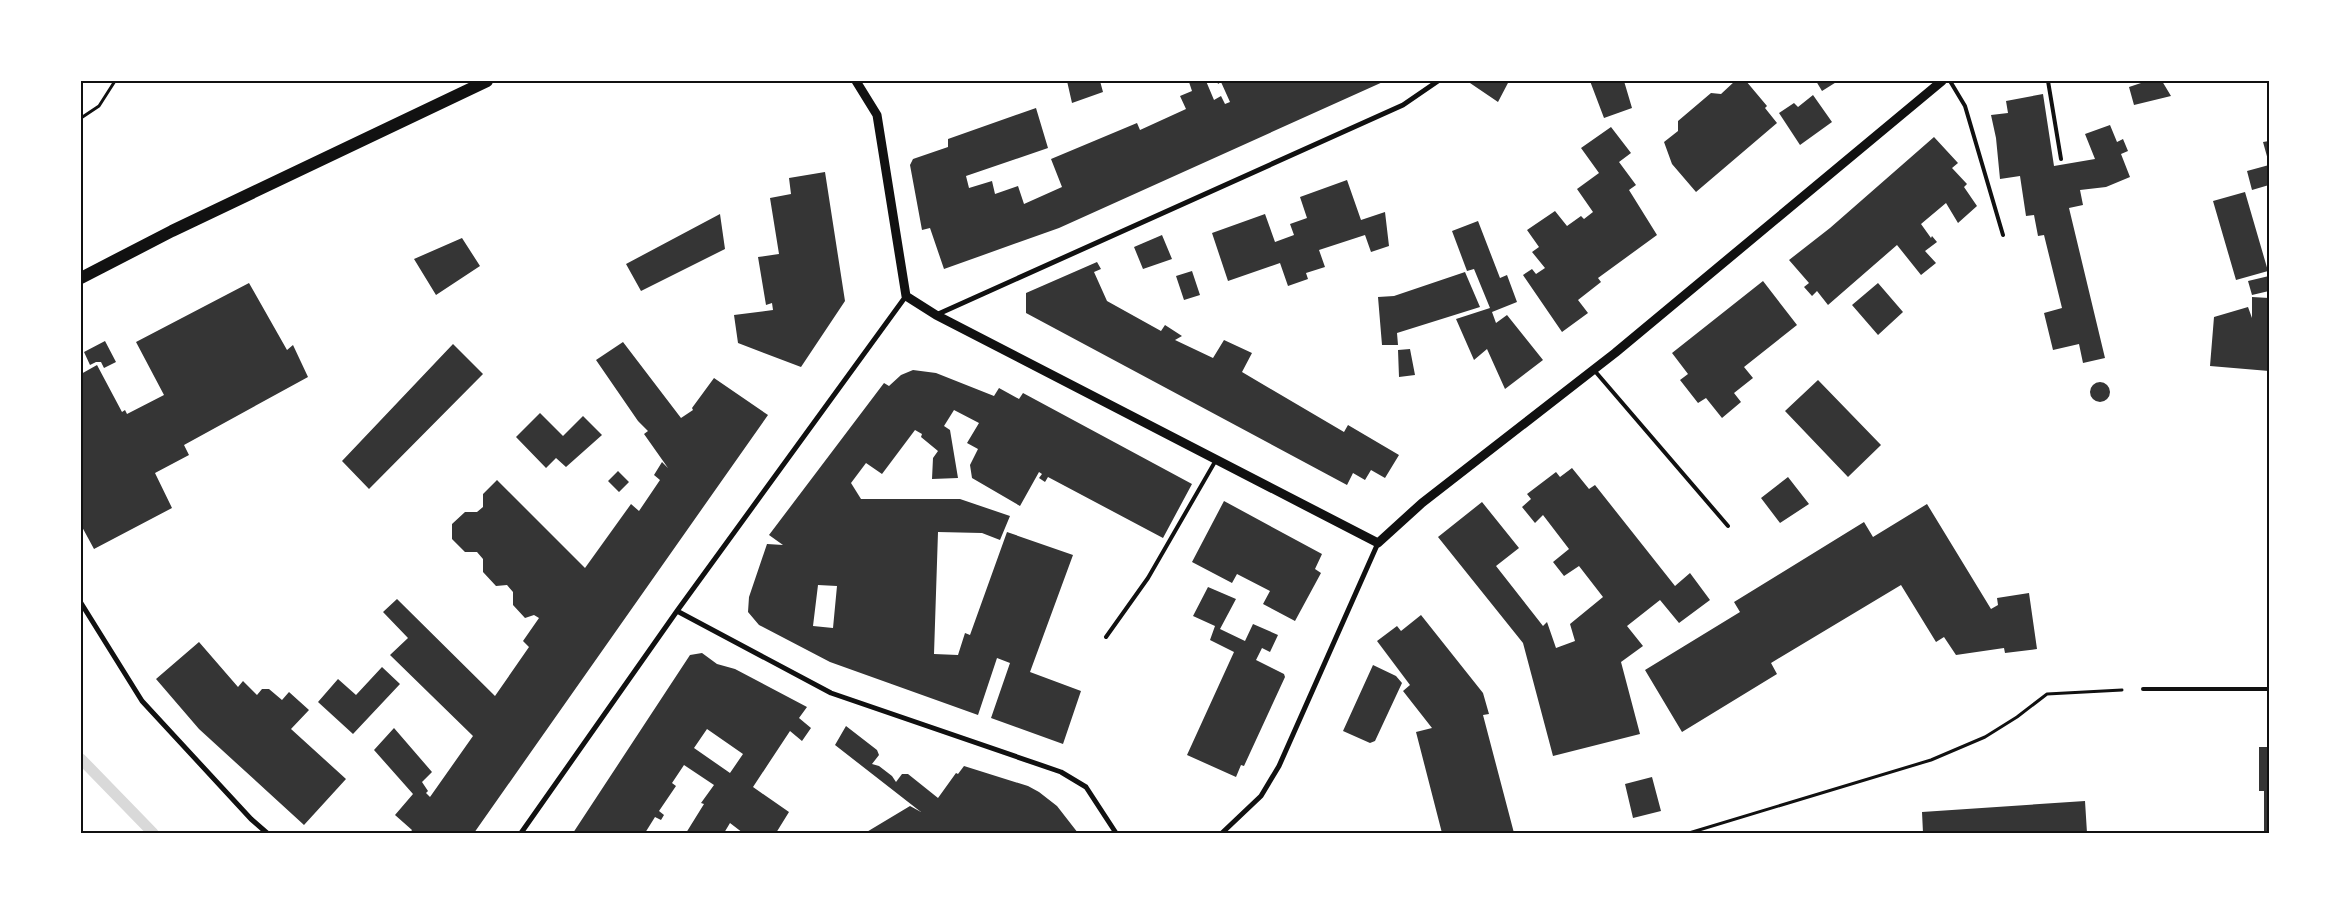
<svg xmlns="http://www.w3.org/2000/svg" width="2350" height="914" viewBox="0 0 2350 914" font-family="Literata,serif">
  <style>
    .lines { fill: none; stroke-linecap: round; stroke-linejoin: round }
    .stream { stroke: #d9d9d9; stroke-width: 11 }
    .building { fill: #353535; fill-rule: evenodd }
    .path { stroke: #111; stroke-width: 3 }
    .service { stroke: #111; stroke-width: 4 }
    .minor { stroke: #111; stroke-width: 5 }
    .tertiary { stroke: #111; stroke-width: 9 }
    .primary { stroke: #111; stroke-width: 12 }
    .neatline { fill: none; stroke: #111; stroke-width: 2 }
  </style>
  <rect width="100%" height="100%" fill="#fff"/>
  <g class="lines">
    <path class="stream" d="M81,759L153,833"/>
  </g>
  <path class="building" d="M1067,81H1100L1103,92L1072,103Z
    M1192,81H1206L1214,100L1221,96L1225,104L1230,102L1221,82L1218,84L1217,81H1385L1059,228L944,269L930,228L922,230L910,165L913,159L948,147V139L1036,108L1048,148L966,176L969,188L992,181L995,194L1018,186L1024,204L1062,187L1051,159L1137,123L1140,130L1186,109L1180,96L1192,91L1189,82Z
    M1471,81H1509L1498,102L1470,83Z
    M1590,81H1624L1632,108L1604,118Z
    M1735,81H1746L1767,106L1765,108L1777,123L1696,192L1672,164L1664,142L1678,131V121L1711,93L1721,94Z
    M1816,81H1838L1822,91Z
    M2147,81H2162L2171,96L2134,105L2129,87Z
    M2043,94L2054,166L2095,159L2085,134L2110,125L2117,142L2123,139L2128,151L2121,154L2130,177L2106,187L2080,190L2083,205L2069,208L2105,358L2083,363L2079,344L2053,350L2044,313L2062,308L2044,235L2038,236L2034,215L2026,216L2020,176L2000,179L1996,138L1991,115L2008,113L2006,101Z
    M1813,95L1832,122L1800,145L1779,113L1794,103L1798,107Z
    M1611,127L1631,153L1619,162L1636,185L1629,190L1657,235L1598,278L1601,282L1578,300L1588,313L1562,332L1523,275L1532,269L1536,274L1545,268L1532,252L1539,247L1527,230L1555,211L1567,226L1581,216L1584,219L1593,212L1577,189L1599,173L1581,148Z
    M1934,137L1958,163L1952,168L1967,184L1964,187L1977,206L1958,223L1946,203L1921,224L1931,238L1932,236L1937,242L1925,251L1936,263L1921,275L1897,245L1828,305L1817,291L1812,296L1804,287L1809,283L1789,260L1830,228Z
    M2269,141V160H2268L2263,142Z
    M2269,165V185L2252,190L2247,171Z
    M825,172L845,301L801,367L738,343L734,315L773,310L772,303L766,305L758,257L779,254L770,198L791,194L789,178Z
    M1347,180L1361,220L1385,212L1389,246L1371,252L1365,235L1319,250L1325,267L1306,273L1308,279L1288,286L1280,263L1228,281L1212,233L1265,214L1275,242L1294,235L1290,224L1307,218L1300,197Z
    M2245,192L2268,271L2236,280L2213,201Z
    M720,214L725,249L641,291L626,264Z
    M1478,221L1500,278L1507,275L1517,302L1492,312L1496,323L1507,315L1543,360L1505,389L1487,349L1474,360L1456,319L1490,308L1474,269L1467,271L1452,231Z
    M1162,235L1172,259L1143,269L1134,247Z
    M462,238L480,266L436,295L414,259Z
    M1097,262L1101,269L1094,272L1107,301L1161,331L1165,325L1182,336L1175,340L1213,358L1224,340L1252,353L1242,372L1344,432L1348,425L1399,455L1385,478L1371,470L1365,480L1353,473L1347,485L1026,313V293Z
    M1192,271L1200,295L1184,300L1176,276Z
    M1465,272L1480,307L1397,333L1398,345H1382L1378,297L1394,296Z
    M2269,276V291L2252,295L2248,281Z
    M1763,281L1797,325L1744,367L1753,378L1734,393L1741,402L1722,418L1706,398L1698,403L1680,380L1688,374L1672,353Z
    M249,283L287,350L293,345L308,377L184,445L189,455L155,473L172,508L94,549L81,525V374L97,365L122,412L125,410L127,414L164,395L136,342Z
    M1878,283L1903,312L1878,335L1852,305Z
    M2252,297L2269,298V371L2210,366L2214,317L2248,307L2252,318Z
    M105,341L116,362L104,368L101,362H96L90,365L84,352Z
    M623,342L681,418L693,410L692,408L714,378L768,415L474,833H410L412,830L395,815L413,794L374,750L394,728L432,772L422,782L428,791L426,793L430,797L473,736L390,655L408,638L383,612L397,599L495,696L529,647L523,641L539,618L534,615L525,618L513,605V592L507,585L496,586L483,572V559L477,552H465L452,539V524L465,512H477L483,507V494L497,480L585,568L631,504L639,511L660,480L654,475L662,462L668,468L644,434L648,431L638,421L596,360Z
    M453,344L483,374L369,489L342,461Z
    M1410,349L1415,375L1399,377L1398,350Z
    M913,370L936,373L994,396L999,388L1019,399L1023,393L1192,484L1163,538L1048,477L1045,482L1039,478L1042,474L1039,472L1020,506L972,478L970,465L978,449L967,443L979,423L954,410L944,426L950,430L958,478L932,479L933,458L938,451L921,437L922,434L915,430L882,474L866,463L851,483L861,499H960L1010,516L1000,540L982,533L938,532L934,654L958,655L965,633L970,635L1007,532L1073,555L1030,672L1081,691L1063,744L991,718L1010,663L997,658L978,715L830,662L759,625L748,612L749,597L767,544L783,545L769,535L884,383L889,386L901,375ZM818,585L837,586L833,628L813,626Z
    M1818,380L1881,445L1848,477L1785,411Z
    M2090 392a10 10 0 1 1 20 0a10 10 0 1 1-20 0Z
    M540,413L563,436L583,416L602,435L566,467L556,458L546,468L516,437Z
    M1572,468L1589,489L1595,485L1675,586L1690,573L1710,600L1679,623L1660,600L1627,626L1643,646L1621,662L1640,734L1553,756L1523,643L1438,537L1482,502L1519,548L1496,566L1543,626L1547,622L1556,648L1575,641L1570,624L1603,597L1579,566L1564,576L1553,562L1569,549L1543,515L1535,523L1522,507L1531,499L1527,494L1556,472L1560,477Z
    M618,471L629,482L619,492L608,481Z
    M1788,477L1809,504L1780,523L1761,498Z
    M1224,501L1322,554L1315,569L1321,573L1295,621L1263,604L1270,591L1237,574L1232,583L1192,562Z
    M1927,504L1991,609L1998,605L1997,598L2029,593L2037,649L2005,653L2004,648L1956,655L1944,637L1936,642L1901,585L1771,663L1777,674L1682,732L1645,670L1740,612L1734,602L1864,522L1873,537Z
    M1208,587L1236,599L1220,629L1245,641L1253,624L1278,635L1270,652L1262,648L1256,660L1284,674L1285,677L1244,766L1241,765L1236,777L1187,755L1234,652L1210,640L1215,626L1193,616Z
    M1421,615L1483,693L1489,714L1483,715L1514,833H1442L1416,732L1432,728L1403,691L1410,685L1377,641L1397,626L1401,631Z
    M199,642L238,687L243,681L257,695L262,689H269L282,700L289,692L309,710L291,729L346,779L304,825L199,729L156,679Z
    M702,653L717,664L735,669L807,707L799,718L811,728L802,741L790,731L753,787L789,812L776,833H743L730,823L724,833H686L704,804L701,803L714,785L684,765L672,783L676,786L659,811L664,815L661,820L655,817L645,833H573L690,655ZM707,729L743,754L730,773L694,748Z
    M1373,665L1396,676L1402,683L1375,741L1370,743L1343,731Z
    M382,667L400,684L353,734L318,702L338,679L356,695Z
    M846,726L877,750L879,755L872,764L879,766L892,776L896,782L902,774H908L938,798L956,773L958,774L964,766L1028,786L1039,792L1057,806L1078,833H865L910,806L921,812L835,745Z
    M2259,747H2269V833H2264V791H2259Z
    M1652,777L1661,811L1633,818L1625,784Z
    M2085,801L2087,833H1923L1922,812Z"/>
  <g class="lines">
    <path class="path" d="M81,118L99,106L115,81
      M1689,833L1931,760L1985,737L2017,717L2047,694L2122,690"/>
    <path class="service" d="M1950,81L1965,106L2003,235
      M2048,81L2061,159
      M1594,370L1728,526
      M1106,637L1148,578L1216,460
      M2143,689H2269"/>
    <path class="minor" d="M936,315L1403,105L1438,81
      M81,603L142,701L251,819L267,833
      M677,611L831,693L1061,772L1086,787L1116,833
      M521,833L677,611L906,296
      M1222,833L1261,796L1279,766L1378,543"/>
    <path class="tertiary" d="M856,81L877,115L906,296L936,315L1378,543L1422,503L1615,353L1942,81"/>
    <path class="primary" d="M81,278L172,231L487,81"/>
  </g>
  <rect width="2350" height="914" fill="none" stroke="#ffffff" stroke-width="165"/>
  <rect x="82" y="82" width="2186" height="750" class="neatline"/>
</svg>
